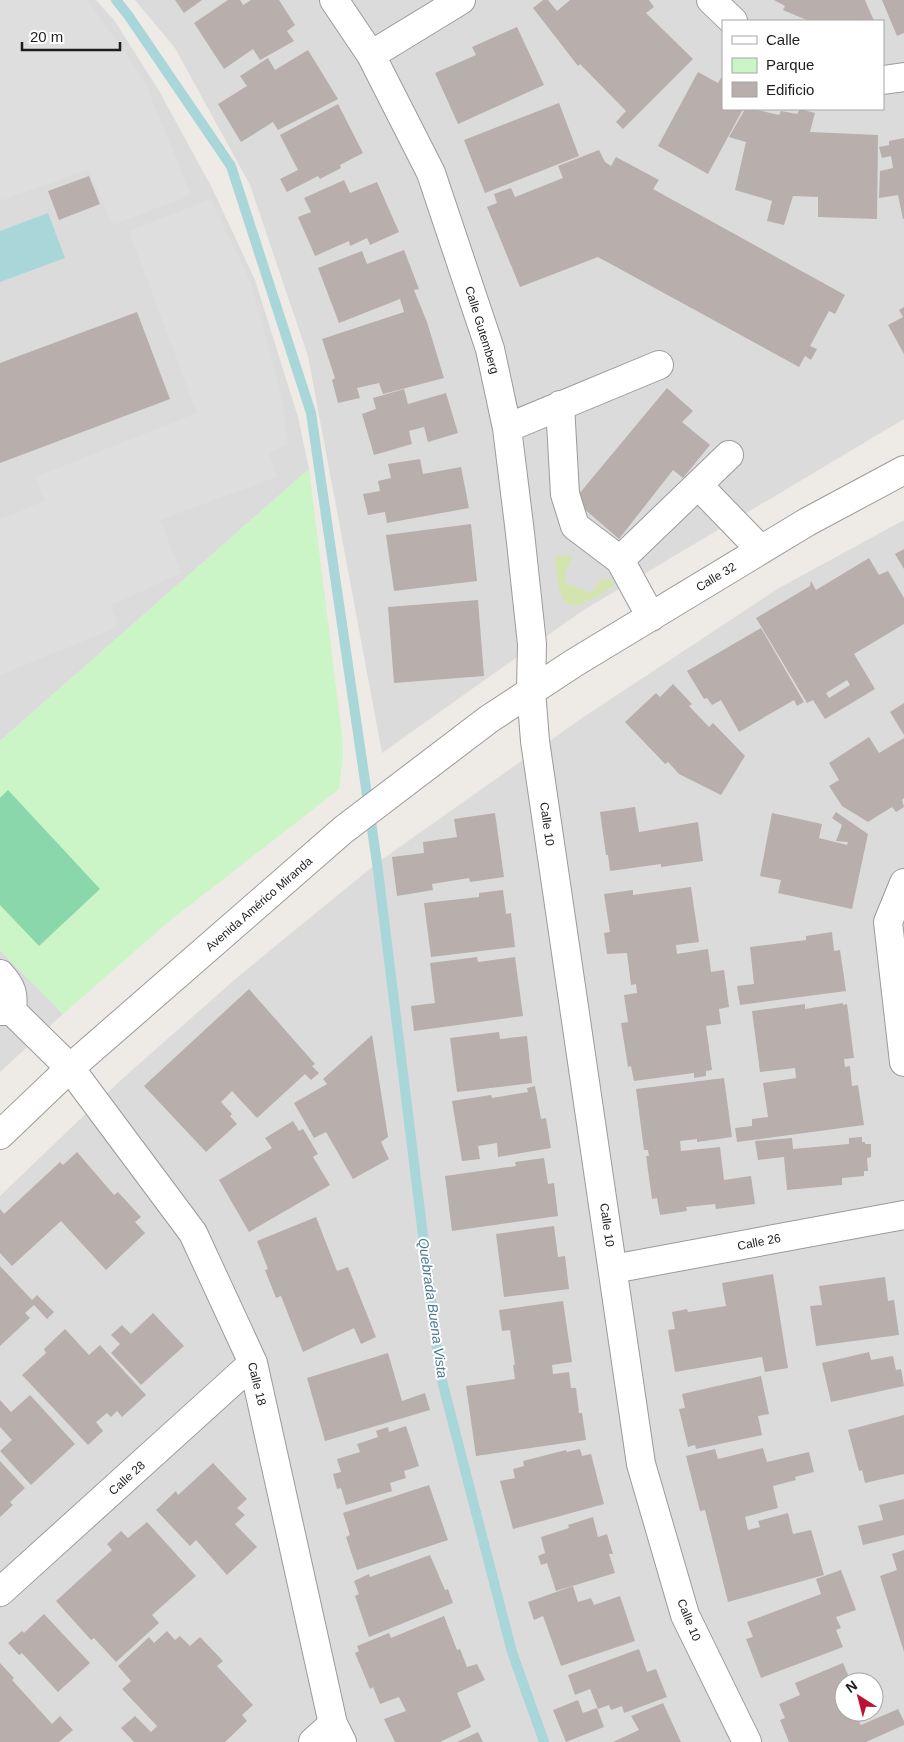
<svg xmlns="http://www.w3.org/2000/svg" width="904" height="1742" viewBox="0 0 904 1742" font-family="Arial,sans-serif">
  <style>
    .residential { fill: #dcdbdc; fill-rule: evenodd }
    .grass { fill: #d3e4af }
    .park { fill: #cbf5c6 }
    .pitch { fill: #8ad7ab }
    .parking { fill: #dedede }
    .water { fill: #a9d6d8 }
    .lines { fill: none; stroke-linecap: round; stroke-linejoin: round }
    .stream { stroke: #a9d6d8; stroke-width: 10 }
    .building { fill: #b8aeab; fill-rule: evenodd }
    .minor-casing { stroke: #9b9b9b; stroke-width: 30 }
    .minor { stroke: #fff; stroke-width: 28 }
    .labels { text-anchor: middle; stroke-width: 4; stroke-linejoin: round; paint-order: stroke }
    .street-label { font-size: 12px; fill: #1e1e1e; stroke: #fff }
    .water-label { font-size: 14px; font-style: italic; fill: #497990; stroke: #fff }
  </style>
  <rect width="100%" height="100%" fill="#eeeae5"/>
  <path class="residential" d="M0,0H96L114,20L158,89L212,188L255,280L298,417L309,469L0,741Z
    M135,0H904V419L582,611L382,753L308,356L250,185L175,48ZM723,21H883V109H723Z
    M904,520V1742H0V1196L122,1079L240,975L377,863L585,716L779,588ZM844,1682H874V1712H844Z
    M0,950L63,1014L0,1072Z"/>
  <path class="grass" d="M567,555L570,556L572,559L565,572V583L591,593L602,579H609L614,583V586C604,591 593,600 583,604C556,614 557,572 555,557Z"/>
  <path class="park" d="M309,469L342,736L343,754L339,789L167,923L63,1014L0,950V741Z"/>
  <path class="pitch" d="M8,790L100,889L39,946L0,905V798Z"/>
  <path class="parking" d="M0,0H87L144,80L191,195L112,225L89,169L0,201Z
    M211,199L251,283L281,394L288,444L269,453L277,477L160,520L181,573L111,605L118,627L0,675V519L45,501L36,477L197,413L129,231Z"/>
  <path class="water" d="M48,213L65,258L0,282V231Z"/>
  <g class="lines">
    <path class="stream" d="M116,0L128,15L231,166L311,413L377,863L440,1373L512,1652L544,1742"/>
  </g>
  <path class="building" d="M175,0H202L184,13Z
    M228,0H240L243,5L251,0H279L295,25L287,31L294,41L260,60L253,49L224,69L194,23Z
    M543,0H548L557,11L570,0H649L654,7L646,13L693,59L623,129L616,122L626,111L580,64L578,66L533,8Z
    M774,0H865L874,21H809L783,10L785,6Z
    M882,0H904V33L897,36Z
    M517,27L544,85L458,124L435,73L476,55L472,47Z
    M308,50L338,99L278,130L273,122L241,142L218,104L247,86L240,76L268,58L275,70Z
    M698,72L718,83L723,75V109H743L708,174L658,146Z
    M559,103L579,156L485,193L464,140Z
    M338,104L363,153L340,165L341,168L320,179L318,176L287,192L280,179L298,170L280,135Z
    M745,109H753L779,115L781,111L797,114L800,109L815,113L810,132L878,135L877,219L818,217V197L793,196L784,225L767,221L772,201L735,190L746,142L729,137Z
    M904,138V219H903L898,195L879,198L880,171L893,168L891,156L882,158L879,147L889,145V141Z
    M599,150L605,162L611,166L616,157L659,180L653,189L845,295L835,314L829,311L810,346L817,349L811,360L805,356L799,367L598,257L520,287L487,207L497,203L494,194L511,188L515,197L563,178L558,166Z
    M89,176L100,204L59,220L48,191Z
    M344,180L350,193L377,182L399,232L370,245L367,238L350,246L349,241L315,256L298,217L311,212L304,198Z
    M404,250L419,289L414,290L427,322L444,378L383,394L379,383L357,388L360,398L338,403L332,380L335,378L322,339L404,312L400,299L339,323L318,268L362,251L367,264Z
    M904,307V354L888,325L903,317L899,310Z
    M137,312L170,399L0,463V363Z
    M667,388L693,411L682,422L710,445L683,478L673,470L619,539L574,500Z
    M404,389L408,404L446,393L458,433L428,442L424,427L409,431L412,444L374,455L362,414L376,409L373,398Z
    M420,459L423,474L461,467L469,508L387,523L385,512L368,515L363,494L380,491L378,481L391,478L388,464Z
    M471,524L477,581L394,591L386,535Z
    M904,549V569L895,554Z
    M869,558L879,575L888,571L904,598V624L854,654L875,689L825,719L813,700L807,703L756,618L810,586L811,581L816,590ZM847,680L850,685L829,698L826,693Z
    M478,600L484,676L394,683L388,607Z
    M761,628L804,702L797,706L794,700L739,732L721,700L712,705L707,698L704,699L687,671Z
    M673,684L692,704L689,706L709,727L713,723L745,756L721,795L679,774L668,762L665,764L625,722L656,693L660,697Z
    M904,703V735L890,712Z
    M869,737L879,753L904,738V798L902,800L904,807L896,812L892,807L868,822L842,806L829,786L839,780L829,763Z
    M635,807L639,832L698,822L703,861L661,867V864L610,871L608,855H606L600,812Z
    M836,812L868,834L852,909L778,893L781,880L760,876L772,813L822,824L819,838L847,845L848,842L836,841L842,825L832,818Z
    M495,813L504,877L470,882L469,878L432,884L433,890L397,896L392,857L424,853L423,842L457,837L454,819Z
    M691,887L699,942L676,945L677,954L708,949L711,972L724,970L729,1007L719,1009L721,1024L706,1026L712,1070L706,1071V1076L694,1078V1073L634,1081L631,1066L628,1067L621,1023L628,1022L624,995L637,993L636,984L631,985L627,953L607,954L604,933L610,932L604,894L633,890V895Z
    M503,890L506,914L511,913L515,947L431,957L424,903L479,897V893Z
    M832,932L834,951L840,950L846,991L740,1005L737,986L754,984L750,947L806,940V936Z
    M477,957L478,962L515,957L523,1016L414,1031L411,1006L435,1003L430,963Z
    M249,989L315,1064L312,1066L319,1073L311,1080L305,1074L257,1118L232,1091L221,1102L232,1114L230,1116L237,1124L206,1152L144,1086Z
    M843,1003V1005L847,1004L854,1058L844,1059L845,1067L850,1066L852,1086L858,1085L864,1125L737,1142L735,1128L752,1126V1119L768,1117L763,1083L796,1078L795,1068L760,1072L752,1011L805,1004V1009Z
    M499,1032L500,1039L527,1036L532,1083L457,1092L450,1038Z
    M372,1035L388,1137L381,1142L389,1159L353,1179L326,1132L314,1138L294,1103L327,1084L323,1079Z
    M724,1078L732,1137L697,1142V1139L680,1141L681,1151L720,1147L724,1180L751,1176L755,1204L716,1209L715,1204L686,1207L687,1211L660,1215L657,1198L652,1199L646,1156H649L648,1150H644L636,1089Z
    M535,1086L541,1119L546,1118L551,1148L498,1157L497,1143L478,1146L480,1159L462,1161L452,1101L491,1095L492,1098L528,1092L527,1088Z
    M293,1121L299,1131L303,1129L318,1154L313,1157L330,1185L249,1232L219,1180L272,1148L265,1138Z
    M862,1137V1142H865V1144H871V1157L867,1158L868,1171H864V1176L842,1178V1185L787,1190L784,1157L758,1160L755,1141L792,1138L793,1149L849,1144V1138Z
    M77,1152L114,1195L118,1192L141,1217L135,1222L145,1233L106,1270L61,1221L12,1266L0,1253V1209L4,1214L60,1162L63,1165Z
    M544,1158L548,1184L554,1183L558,1216L452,1231L445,1176L516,1166L515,1162Z
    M316,1217L337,1271L348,1267L376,1337L361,1344L354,1328L303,1352L281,1296L276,1298L265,1270L268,1269L257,1241Z
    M554,1226L558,1257L565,1256L569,1289L504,1297L496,1234Z
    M0,1266L32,1300L37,1295L54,1312L47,1319L34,1305L25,1313L30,1318L0,1346Z
    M773,1274L788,1368L765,1372L762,1357L675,1372L668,1330L675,1329L672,1312L687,1309L688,1312L726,1306L722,1283Z
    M885,1277L888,1301L894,1300L899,1335L816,1346L810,1306L822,1305L819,1286Z
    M563,1301L572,1362L552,1365L553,1374L569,1372L571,1388H576L579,1413H582L586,1440L476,1456L466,1386L515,1379L513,1365H515L510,1330L502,1331L499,1310Z
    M153,1313L184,1346L141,1385L111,1353L120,1344L111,1335L122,1325L131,1334Z
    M65,1329L89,1355L100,1345L146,1395L122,1417L117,1411L111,1417L107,1413L96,1422L103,1431L88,1445L22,1375L46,1353L44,1349Z
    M869,1352L871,1360L893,1356L896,1370L901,1369L904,1386L831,1402L822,1363Z
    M388,1353L402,1401L425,1393L430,1410L325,1441L307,1378Z
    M761,1376L769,1414L758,1416L762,1435L696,1449L695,1445L688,1447L679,1409L685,1408L682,1394Z
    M30,1395L75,1444L31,1485L0,1451L12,1440L0,1427V1400L11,1412Z
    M904,1415V1474L865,1483L862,1470L859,1471L848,1430Z
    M406,1426L419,1466L404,1471L406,1478L390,1483L392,1491L346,1505L341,1488L337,1489L333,1474L341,1472L337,1459L360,1452L357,1444L378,1437L376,1431L388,1427L389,1432Z
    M763,1448L767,1462L809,1452L814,1472L795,1477L796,1480L773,1486L778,1508L745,1517L748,1530L760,1527L758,1521L788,1513L793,1534L811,1530L824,1575L728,1602L705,1510L700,1511L686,1456L715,1449L718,1459Z
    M580,1449L582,1456L591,1454L604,1504L513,1529L500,1481L515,1478L513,1469L524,1466L523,1461L566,1450L567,1452Z
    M0,1461L25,1488L10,1502L13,1505L0,1517Z
    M213,1463L247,1499L237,1508L245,1515L235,1524L257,1547L227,1575L196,1540L190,1546L156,1510L176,1491L178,1495Z
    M429,1485L448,1540L357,1570L346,1537L350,1535L343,1513Z
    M904,1499V1535L863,1545L858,1526L883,1520L879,1505Z
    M593,1517L598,1537L607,1534L613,1554H609L615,1573L556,1591L547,1563L541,1565L538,1556L545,1553L541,1537L569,1528L568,1525Z
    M147,1522L196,1576L152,1615L159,1623L116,1662L94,1638L91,1640L56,1601L112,1550L107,1544L121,1531L128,1538Z
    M904,1550V1652L880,1576L897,1570L892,1554Z
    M430,1555L445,1590L448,1589L453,1603L369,1637L355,1596L359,1594L354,1581L369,1574L370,1577Z
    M841,1570L856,1610L836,1617L841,1628L836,1630L843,1647L761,1678L746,1639L753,1637L747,1622L821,1594L816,1579Z
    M573,1586L578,1602L591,1598L594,1605L620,1596L635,1641L561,1666L543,1616L534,1620L528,1602Z
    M44,1614L90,1663L58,1692L22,1653L19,1655L8,1643L22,1631L24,1633Z
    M444,1616L457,1650L460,1649L467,1667L477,1664L485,1680L457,1693L471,1727L440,1742H395L384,1719L406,1711L399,1697L380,1704L373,1687L370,1689L355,1653L359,1651L357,1646L389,1633L391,1638Z
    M167,1631L175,1640L180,1636L190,1646L200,1637L223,1661L217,1666L253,1705L242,1715L247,1721L225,1742H134L121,1728L135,1716L151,1732L157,1726L122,1689L131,1681L118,1666L149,1637L154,1643Z
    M639,1649L647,1672L656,1669L667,1697L624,1713L622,1706L611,1710L609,1705L598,1709L590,1689L575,1695L568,1675Z
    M0,1663L14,1678L12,1680L52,1724L60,1716L73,1730L59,1742H0Z
    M843,1663L851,1682H844V1712H864L867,1719L859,1722L861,1725L898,1709L904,1721V1725L866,1742H789L780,1720L785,1718L779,1704L800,1695L795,1683Z
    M578,1700L583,1713L597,1708L604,1727L566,1742L553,1710Z
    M663,1703L681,1742H613L639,1730L631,1716Z
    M478,1732L483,1742H457Z"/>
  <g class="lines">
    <g class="minor-casing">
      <path id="minor" d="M334,0L371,55L431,173L490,349L507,428L520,533L532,644L531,690L535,741L641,1464L685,1615L747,1742
        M711,0L733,21
        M371,55L461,0
        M883,80L904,77
        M560,405L565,494L575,526L620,560L729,455
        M507,428L659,365
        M698,485L761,550
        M620,560L651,617
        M904,883L888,922L904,1062
        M0,974C12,987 14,994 12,1011
        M0,1011H12L70,1068L193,1233L253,1363L333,1724L342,1742
        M0,1135L70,1068L343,830L489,719L574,663L807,522L904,470
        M613,1269L904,1215
        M0,1592L253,1363
        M313,1742L333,1724"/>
    </g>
    <use href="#minor" class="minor"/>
  </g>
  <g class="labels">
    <g class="street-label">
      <text transform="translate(482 330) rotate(73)" y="4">Calle Gutemberg</text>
      <text transform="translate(716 577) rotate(-31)" y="4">Calle 32</text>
      <text transform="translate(547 824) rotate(82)" y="4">Calle 10</text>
      <text transform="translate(259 904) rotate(-41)" y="4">Avenida Américo Miranda</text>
      <text transform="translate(607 1225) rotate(82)" y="4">Calle 10</text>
      <text transform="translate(759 1242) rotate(-11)" y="4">Calle 26</text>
      <text transform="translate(257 1384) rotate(76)" y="4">Calle 18</text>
      <text transform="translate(127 1478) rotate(-42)" y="4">Calle 28</text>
      <text transform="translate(689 1620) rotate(68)" y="4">Calle 10</text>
    </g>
    <g class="water-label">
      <text transform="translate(433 1308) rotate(82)" y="5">Quebrada Buena Vista</text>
    </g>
  </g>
  <rect x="722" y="20" width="162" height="90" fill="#ffffff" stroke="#a5a5a5"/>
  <rect x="732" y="36" width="25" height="8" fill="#ffffff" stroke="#a5a5a5"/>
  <text x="766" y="45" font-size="15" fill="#1e1e1e">Calle</text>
  <rect x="732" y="58" width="25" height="15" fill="#cbf5c6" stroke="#a5a5a5"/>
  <text x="766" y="70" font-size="15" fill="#1e1e1e">Parque</text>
  <rect x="732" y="82" width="25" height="15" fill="#b8aeab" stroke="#a5a5a5"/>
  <text x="766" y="95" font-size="15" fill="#1e1e1e">Edificio</text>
  <g transform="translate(859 1697) rotate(324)"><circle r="24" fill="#ffffff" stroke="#a5a5a5"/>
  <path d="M0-4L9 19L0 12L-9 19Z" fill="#bc1130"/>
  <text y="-8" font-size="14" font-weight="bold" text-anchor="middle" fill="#1e1e1e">N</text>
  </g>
  <path d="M22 42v8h98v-8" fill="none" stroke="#1e1e1e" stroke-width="2.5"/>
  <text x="30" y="42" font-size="15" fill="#1e1e1e" stroke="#ffffff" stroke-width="4" paint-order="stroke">20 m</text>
</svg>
